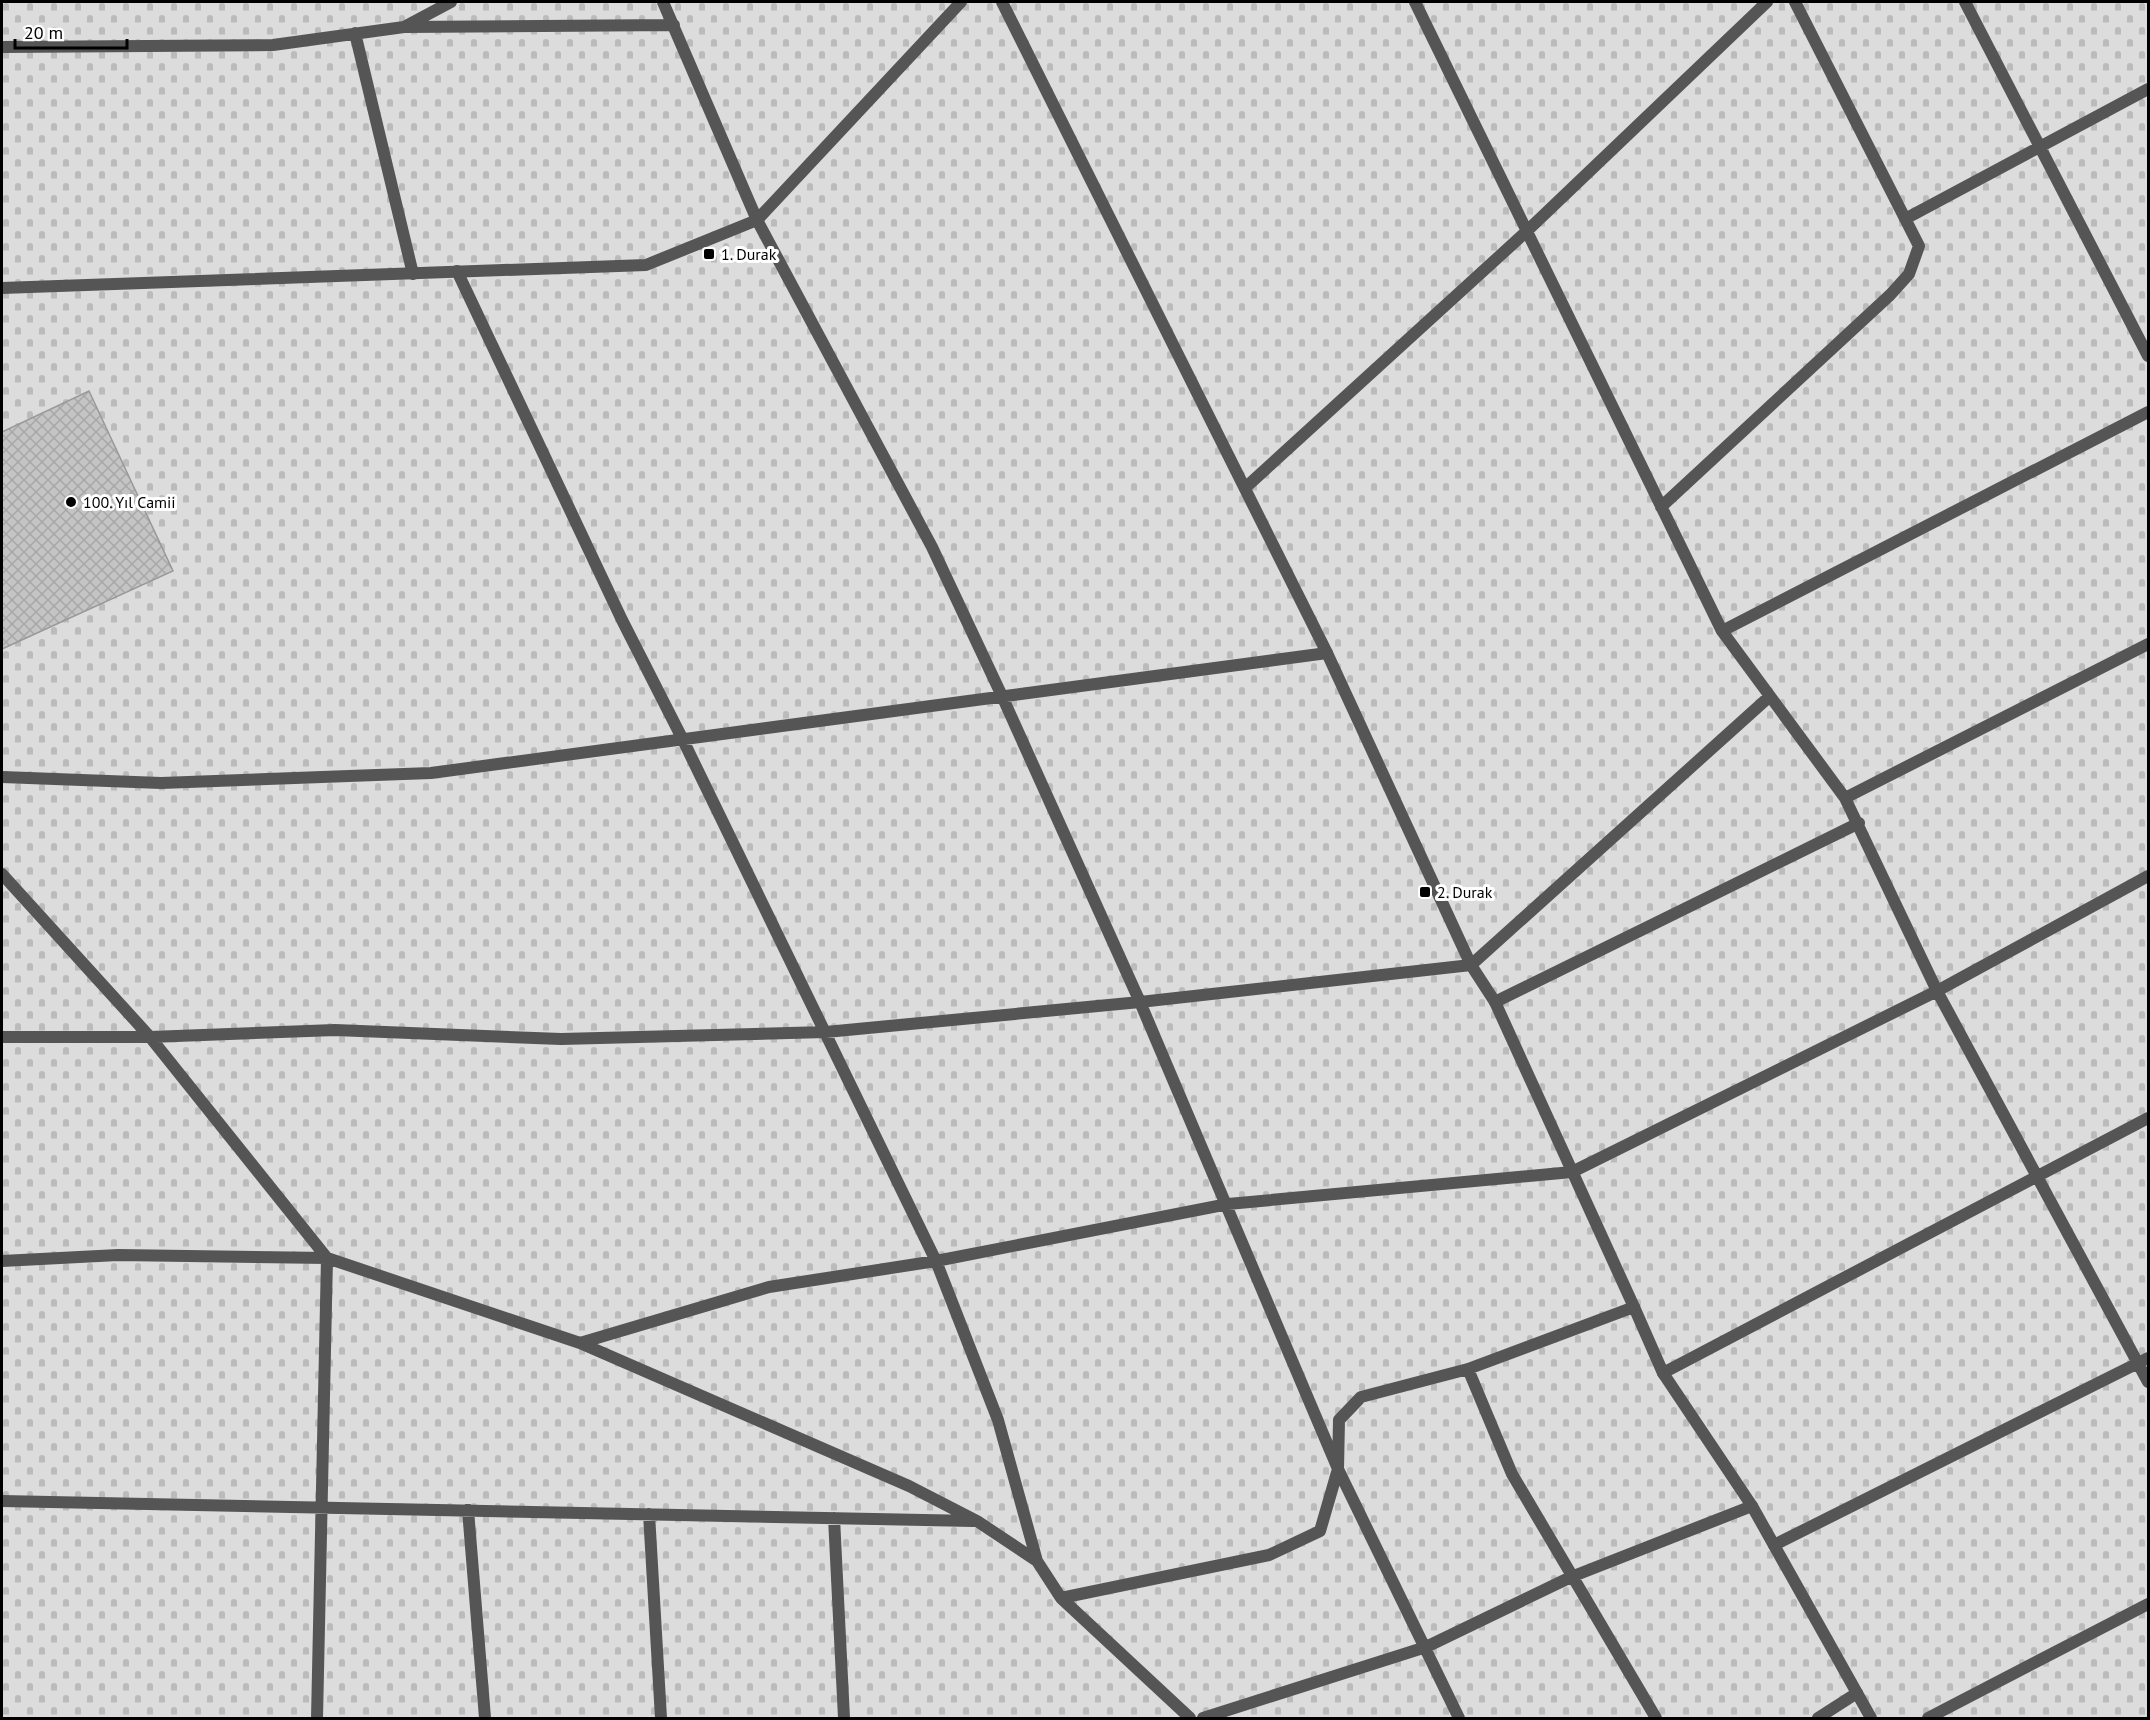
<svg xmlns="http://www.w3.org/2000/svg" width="2150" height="1720" viewBox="0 0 2150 1720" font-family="'PT Sans',sans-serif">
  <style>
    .cemetery { fill: url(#cemetery-stones) }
    .building { fill: url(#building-cross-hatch); stroke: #999; stroke-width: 1.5 }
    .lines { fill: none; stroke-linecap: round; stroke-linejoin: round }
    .lane { stroke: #555; stroke-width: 12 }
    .street { stroke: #555; stroke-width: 12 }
    .poi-dot { fill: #000; stroke: #fff; stroke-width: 2 }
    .labels { text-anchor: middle; stroke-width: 6; stroke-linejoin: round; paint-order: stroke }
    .poi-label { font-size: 16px; fill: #000; stroke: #fff; text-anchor: start }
  </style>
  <defs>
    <pattern id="cemetery-stones" width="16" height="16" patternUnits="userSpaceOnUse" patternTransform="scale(1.5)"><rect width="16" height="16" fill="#dcdcdc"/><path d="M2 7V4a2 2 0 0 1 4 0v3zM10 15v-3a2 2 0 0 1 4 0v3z" fill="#bbb"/></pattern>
    <pattern id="building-cross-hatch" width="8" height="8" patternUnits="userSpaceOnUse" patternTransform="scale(1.5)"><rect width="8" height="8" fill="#c4c4c4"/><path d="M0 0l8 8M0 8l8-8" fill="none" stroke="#a7a7a7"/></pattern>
  </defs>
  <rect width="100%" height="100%" fill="#fff"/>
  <path class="cemetery" d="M2,2H2148V1718H2Z"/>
  <path class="building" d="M89,391L173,571L2,649V432Z"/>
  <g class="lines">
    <path class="lane" d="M663,2L757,220L932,547L1002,696L1140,1002L1338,1469L1459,1718
      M1415,2L1722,631L1845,798L1937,991L2148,1382
      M1965,2L2148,356
      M405,27L674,25
      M355,33L413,274
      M2,47L273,45L404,27L451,2
      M1905,219L2148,89
      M457,271L622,620L683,740L936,1261L998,1420L1037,1561
      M1245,488L1527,231L1767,2
      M1661,507L1890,295L1909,274L1919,246L1795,2
      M1722,631L2148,412
      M2,777L161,783L431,773L1327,653
      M1845,798L2148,644
      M2,874L150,1037L327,1258
      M1495,1002L1859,823
      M2,1037H150L335,1030L561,1039L826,1032L1140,1002L1471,965L1769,697
      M2,1261L118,1255L327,1258
      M580,1343L769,1287L936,1261L1228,1204L1572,1172L1937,991L2148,876
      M1468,1369L1512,1474L1656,1718
      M2,1501L973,1521
      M468,1510L485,1718
      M649,1514L661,1718
      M834,1518L844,1718
      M1774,1545L2148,1358
      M1061,1598L1269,1555L1320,1531L1338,1469L1339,1420L1361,1397L1468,1369L1634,1307L1663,1373L2148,1118
      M317,1718L327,1258L580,1343L909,1486L977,1521L1037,1561L1061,1598L1190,1718
      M1203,1718L1426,1647L1571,1577L1752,1506
      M1818,1718L1857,1693
      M1928,1718L2148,1604"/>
    <path class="street" d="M1002,2L1327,653L1471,965L1495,1002L1634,1307
      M2,288L646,265L757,220L961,2
      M1663,1373L1752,1506L1871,1718"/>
  </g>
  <g class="poi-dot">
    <rect x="703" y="248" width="12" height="12" rx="3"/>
    <circle cx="71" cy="502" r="6"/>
    <rect x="1419" y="886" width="12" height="12" rx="3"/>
  </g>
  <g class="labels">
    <g class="poi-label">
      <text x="721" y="260">1. Durak</text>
      <text x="83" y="508">100. Yıl Camii</text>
      <text x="1437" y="898">2. Durak</text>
    </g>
  </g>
  <rect width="2150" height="1720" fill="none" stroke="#000000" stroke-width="6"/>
  <path d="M15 39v9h112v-9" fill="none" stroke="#000000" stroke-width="3"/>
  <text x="24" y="39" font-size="18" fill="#000000" stroke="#ffffff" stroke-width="4.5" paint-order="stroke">20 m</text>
</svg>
